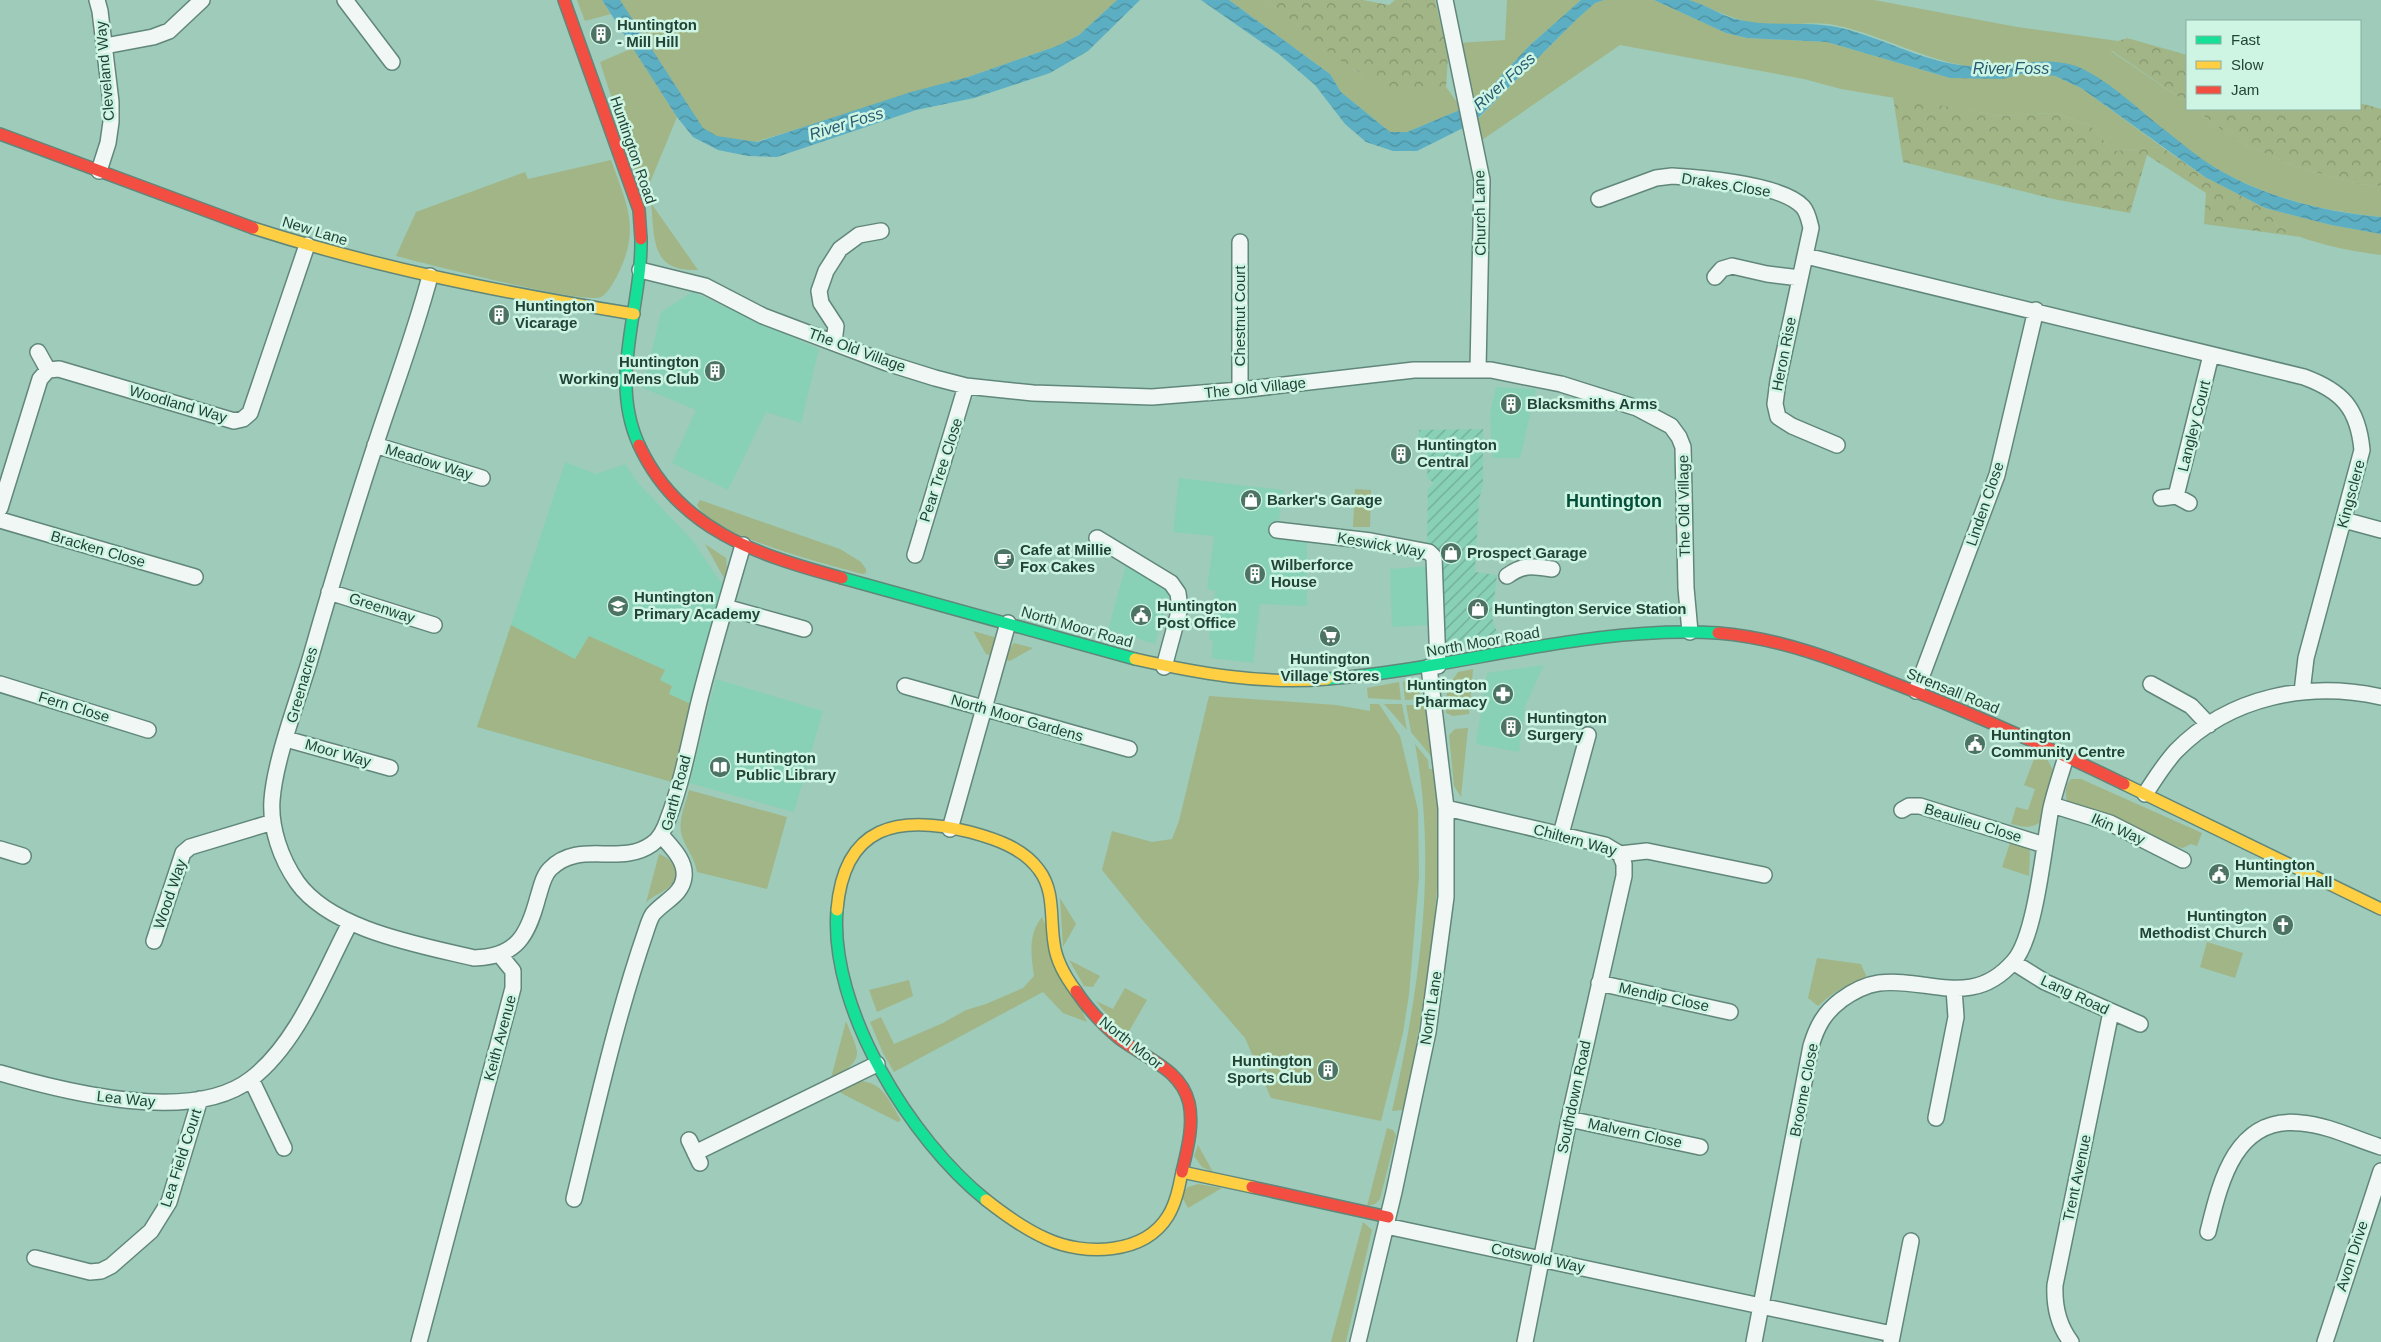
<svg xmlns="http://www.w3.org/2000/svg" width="2381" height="1342" viewBox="0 0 2381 1342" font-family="Helvetica,sans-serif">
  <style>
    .built { fill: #89d1b6 }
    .industrial { fill: url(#industrial-furrows) }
    .green { fill: #a2b586 }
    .forest { fill: url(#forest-crowns) }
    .water { fill: url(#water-waves) }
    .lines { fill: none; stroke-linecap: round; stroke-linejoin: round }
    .street-casing { stroke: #61877b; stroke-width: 18 }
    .fast-casing { stroke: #61877b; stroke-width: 14 }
    .slow-casing { stroke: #61877b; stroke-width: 14 }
    .jam-casing { stroke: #61877b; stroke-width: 14 }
    .street { stroke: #f0f7f5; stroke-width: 15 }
    .fast { stroke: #16e098; stroke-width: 11 }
    .slow { stroke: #ffcf43; stroke-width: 11 }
    .jam { stroke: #f24e42; stroke-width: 11 }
    .labels { text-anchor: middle; stroke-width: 5; stroke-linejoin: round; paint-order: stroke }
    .poi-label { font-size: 15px; font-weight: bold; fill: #214437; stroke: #cef5e4; text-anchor: start }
    .street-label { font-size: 15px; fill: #214437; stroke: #cef5e4 }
    .water-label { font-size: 16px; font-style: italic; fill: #275a6f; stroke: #cef5e4 }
    .quarter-label { font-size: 18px; font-weight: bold; fill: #034e39; stroke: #cef5e4 }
  </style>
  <defs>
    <pattern id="industrial-furrows" width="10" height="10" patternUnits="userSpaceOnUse" patternTransform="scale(1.25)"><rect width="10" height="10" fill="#89d1b6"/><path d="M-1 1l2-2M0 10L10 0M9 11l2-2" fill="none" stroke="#70ab95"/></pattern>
    <pattern id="forest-crowns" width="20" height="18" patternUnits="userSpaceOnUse" patternTransform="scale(1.25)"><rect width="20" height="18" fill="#a2b586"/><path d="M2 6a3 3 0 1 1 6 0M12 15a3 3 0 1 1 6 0" fill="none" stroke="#84956e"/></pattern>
    <pattern id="water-waves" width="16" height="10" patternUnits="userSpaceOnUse" patternTransform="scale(1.25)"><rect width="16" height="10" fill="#5caec2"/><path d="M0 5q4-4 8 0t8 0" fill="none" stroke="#4c8f9e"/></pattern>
  </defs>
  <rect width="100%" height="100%" fill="#9ecbba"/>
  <path class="built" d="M692,292L819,349L801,423L766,412L728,490L672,463L696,410L643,388L661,312Z
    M1496,387L1536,389L1520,458H1492L1490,414Z
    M565,462L596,474L625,464L639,484L693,541L724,587L672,782L477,727Z
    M1179,478L1284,490L1276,536L1307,539V606L1260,604L1253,663L1211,658L1213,640L1209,639L1215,591L1207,589L1214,536L1173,532Z
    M1126,564L1170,592L1155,644L1108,630Z
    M1429,566L1431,625L1392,627L1390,569Z
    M1544,665L1525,706L1519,752L1476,744L1487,673Z
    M716,679L823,711L794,812L689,783Z"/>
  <path class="industrial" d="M1483,429V486L1479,499L1475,572L1497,575L1492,618L1499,638L1452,649L1441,641L1439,555L1427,543L1428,489L1434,483L1427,478L1428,445H1419V430Z"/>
  <path class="green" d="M577,0H602L611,14L585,21Z
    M619,0H1117L1079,35L1057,46L968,77L755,142L719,138L699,127Z
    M1229,0H1267L1317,43L1359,73L1426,93L1446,87L1462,109L1407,132H1390L1341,92L1330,74Z
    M1507,0H1581L1529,46L1476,103L1457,43L1505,40Z
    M1604,0H1654L1726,33L1747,38L1827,42L1950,78L2015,77L2025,73L2055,76L2081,88L2162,147L2113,151L2090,125L2054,113L2002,116L1841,89L1804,79L1620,45L1482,140L1475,122L1576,20L1595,3Z
    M1689,0H1874L2017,27L2118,41L2111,51L2187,103V109H2195L2235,140L2294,166L2359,184L2381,186V217C2322,211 2267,198 2214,167C2175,144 2136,107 2099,79C2051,47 2017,74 1966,66C1919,58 1876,32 1829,24C1811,22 1793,25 1775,25C1744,25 1717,11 1689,0Z
    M633,48L677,117L644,197L600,62Z
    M611,160C627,205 641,229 617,276C613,283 608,293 601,297C584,305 424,263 396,256L416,212L525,172L528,179Z
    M651,203L698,270C650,272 655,239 651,203Z
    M2265,208L2331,225L2381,234V255C2350,251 2306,243 2279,227C2273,223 2269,214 2265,208Z
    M1355,489L1371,490L1370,527H1353Z
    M700,500L840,549L861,562L866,569V573L862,574C826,564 713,536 697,505Z
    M705,544L726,558L727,568L724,578Z
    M511,625L575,659L589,636L665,670L660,680L672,686L669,694L691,704L672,782L477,727Z
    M973,631L994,637L995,645L992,656L986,654Z
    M1014,643L1033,648L1010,661L1006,660L1010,648Z
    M1473,669L1469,714L1453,716L1446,713L1447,688L1458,672Z
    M1403,681L1417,689L1424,699L1405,700Z
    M1399,682L1401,700L1368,698L1367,688Z
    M1209,696L1336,705L1370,711V704H1379L1400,736L1418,810L1419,876L1409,994L1403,1033L1381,1121L1271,1098L1245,1038L1145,923L1102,870L1112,831L1152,842L1172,839L1179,821Z
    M1384,704H1402L1407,730Z
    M1406,705H1425L1435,761L1411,732Z
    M1468,728L1461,797L1454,786L1449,735L1455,729Z
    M1415,744L1428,760L1429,769H1435C1448,882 1425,996 1405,1106L1402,1110L1392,1111C1419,992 1438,865 1415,744Z
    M2036,754L2047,759L2054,772L2043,819C2033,830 2024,827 2011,824L2016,807L2028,810L2035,789L2024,785Z
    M2071,779H2081L2202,833L2197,846L2191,844L2183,848L2172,846L2106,814L2072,805L2067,801C2065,792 2065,786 2071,779Z
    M689,790L787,817L767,889L697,872C695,858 686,849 682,836C677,822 686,803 689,790Z
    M2011,840L2023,844L2030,851L2029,876L2002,867Z
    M659,854C667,857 673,861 675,870C679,890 655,892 646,903Z
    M1060,898L1076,924L1063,947Z
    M1042,917L1087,1022L1063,1013L1043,992L894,1072L883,1053L870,1022L881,1017L894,1044L943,1023L966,1010L986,1004L1023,988L1034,976C1031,955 1028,934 1042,917Z
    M2207,942L2243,953L2235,978L2200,967Z
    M1817,958L1861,964L1867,978C1847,984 1833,992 1818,1006L1808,998Z
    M1069,960L1100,976L1093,987L1084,986Z
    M909,980L913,996L877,1012L869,990Z
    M1125,988L1147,1000L1128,1033L1112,1021L1096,1001L1113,1009Z
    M846,1021C859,1054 867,1059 831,1078Z
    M858,1081C883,1081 889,1101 901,1120L898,1122L837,1091Z
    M1387,1128L1393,1130L1396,1135L1380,1199L1375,1204L1367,1206Z
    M1198,1145L1213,1172L1202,1167L1194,1156Z
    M1198,1184L1222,1188L1188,1208L1181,1195L1188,1187Z
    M1363,1222L1372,1230L1346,1342H1331Z"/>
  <path class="forest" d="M1267,0H1363L1389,5L1395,0H1435L1448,56L1446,87C1440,89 1431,94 1424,93C1361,89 1312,39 1267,0Z
    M2127,38L2187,55V103L2111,50L2118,41Z
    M1893,97L2002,116L2054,113L2090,125L2113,151L2162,147L2205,177L2265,208L2277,226L2301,237L2204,224L2206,193L2147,155L2130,213L2058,200L1903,162Z
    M2360,103L2381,109V186L2359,184L2294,166L2235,140L2195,109H2360Z"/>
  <path class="water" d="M602,0H620L703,128L717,136L757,142L782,134L911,92L968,77L1057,46L1079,35L1117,0H1140L1088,51L1050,73L974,98L916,110L777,157L748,156L718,150L693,137L677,117Z
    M1201,0H1229L1330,74L1341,92L1390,132H1407L1462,109L1467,126L1417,151H1393L1366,142L1345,124L1315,85L1280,55Z
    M1581,0H1604L1595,3L1576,20L1474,122L1470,105L1476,103L1529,46Z
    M1654,0C1665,0 1679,0 1689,0C1707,5 1723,17 1740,20C1777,28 1813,19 1849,30C1888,41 1928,63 1969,66C2007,69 2050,52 2085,70C2116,86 2142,113 2170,134C2184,145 2198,157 2214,167C2264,197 2323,212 2381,217V234L2331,225L2265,208L2205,177L2081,88L2055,76L2025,73L2003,79L1950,78L1827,42L1747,38L1726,33Z"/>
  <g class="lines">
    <g class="street-casing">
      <path id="street" d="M97,0L100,11L111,102V122L108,143L99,171
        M345,0L392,62
        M1445,0L1482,180L1478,369
        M105,46L153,37L169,31L202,0
        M1599,199L1656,178L1672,176C1703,178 1782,184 1803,207C1808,213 1809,220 1811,228L1778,381L1775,404L1778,417L1792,426L1837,445
        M1240,242V390
        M1806,256L2304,377C2342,391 2358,408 2362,450L2306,658L2302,692
        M640,270L705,286L763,316L887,363L935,378L966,386L1033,393L1152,397L1240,390L1414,370H1491L1561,384L1637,408L1671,426L1679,437L1683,447L1686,588L1690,632
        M430,276C415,333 394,388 376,443C352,516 330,589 309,663C297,702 275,760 272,800C270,828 281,859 297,882C331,930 420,945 474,958C517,957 528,935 538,897C541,888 543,876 550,869C579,839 620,867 652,844C661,838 665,828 668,819C683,780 690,738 700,698C713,647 728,596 743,545
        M1715,277L1722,269L1732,266L1767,274L1800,278
        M834,342L836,326L821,303L819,291L826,271L840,249L859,235L881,231
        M38,352L48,370
        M375,445L482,478
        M2176,496L2211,355
        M2161,498L2176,496L2189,503
        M0,508L40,379L48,370L59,369L234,421L243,419L250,413L307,245
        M0,520L195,577
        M2344,520L2381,530
        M1277,530L1371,541L1429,552L1434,557L1438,666
        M1097,538L1171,583L1178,593L1180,608L1164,667
        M915,555L966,386
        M1507,576C1524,564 1532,566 1552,569
        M329,592L434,625
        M725,607L804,629
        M0,684L148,730
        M2151,684L2191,706L2209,725
        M905,686L1129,749
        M1916,691L1997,475L2036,310
        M286,739L390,768
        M2145,794C2155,779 2164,764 2176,751C2230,696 2308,681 2381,697
        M2052,805L2110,823L2183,860
        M1446,808L1605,845L1620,854L1647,851L1764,875
        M1902,810L1909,806H1920L2044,845
        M950,829L1008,623
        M1561,834L1588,735
        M0,849L23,856
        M154,941L183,853L190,847L273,822
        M2013,962L2045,982L2140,1024
        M1599,983L1730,1012
        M0,1073C65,1092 192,1125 251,1079C298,1043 323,974 350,923
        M251,1079L284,1148
        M1936,1118L1956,1017L1954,989
        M1569,1119L1700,1147
        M689,1140L700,1163
        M695,1153L877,1064
        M574,1199C596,1109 616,1018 646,931C648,925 650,918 653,914C664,901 682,895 684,877C686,860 671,847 661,835
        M1386,1226L1892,1334
        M2208,1232C2220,1183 2235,1115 2301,1123C2328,1125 2355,1139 2381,1147
        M35,1258L90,1272L101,1271L111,1266L151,1231L169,1202L200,1099
        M419,1342L513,988V971L500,955
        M1358,1342L1394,1192L1428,1032L1446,897V808L1429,667
        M1525,1342L1569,1119L1624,876V864L1620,854
        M1754,1342L1811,1046C1817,1026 1824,1013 1841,1000C1852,992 1865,985 1879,983C1928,977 1972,1010 2014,961C2036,936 2044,844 2051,808C2055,791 2061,773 2066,757
        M1891,1342L1911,1241
        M2071,1342C2058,1325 2054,1306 2055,1285L2111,1012
        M2325,1342L2381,1171"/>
    </g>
    <g class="fast-casing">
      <path id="fast" d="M639,445C608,378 642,309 641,239
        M842,578L1135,659
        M1327,679C1458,669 1586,625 1718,633
        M837,910C829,1009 911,1140 986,1200"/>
    </g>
    <g class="slow-casing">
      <path id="slow" d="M253,228C377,268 505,293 634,314
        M1135,659C1197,673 1263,685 1327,679
        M2124,784L2381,909
        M837,910C844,825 898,814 970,832C996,839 1023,848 1039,870C1055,891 1050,918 1054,943C1056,961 1065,976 1076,991
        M986,1200C1005,1215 1024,1229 1047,1239C1084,1256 1144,1255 1168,1216C1176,1203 1179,1187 1182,1172L1252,1187"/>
    </g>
    <g class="jam-casing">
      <path id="jam" d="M564,0L639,210L641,239
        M0,134L253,228
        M639,445C678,530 758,555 842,578
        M1718,633C1780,638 1836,660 1893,683C1972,713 2048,747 2124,784
        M1076,991C1088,1009 1103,1025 1120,1039C1145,1058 1181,1069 1189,1103C1194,1126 1187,1150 1182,1172
        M1252,1187L1388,1217"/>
    </g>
    <use href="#street" class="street"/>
    <use href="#fast" class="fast"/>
    <use href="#slow" class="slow"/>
    <use href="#jam" class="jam"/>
  </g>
  <defs>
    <g id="building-disc" transform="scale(1.125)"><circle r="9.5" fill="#4d7365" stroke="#cef5e4"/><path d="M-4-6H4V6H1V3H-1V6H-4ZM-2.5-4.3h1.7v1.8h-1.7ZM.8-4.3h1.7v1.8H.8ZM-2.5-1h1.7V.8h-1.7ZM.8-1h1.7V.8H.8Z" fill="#fff"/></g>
    <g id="shop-disc" transform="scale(1.125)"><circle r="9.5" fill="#4d7365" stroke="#cef5e4"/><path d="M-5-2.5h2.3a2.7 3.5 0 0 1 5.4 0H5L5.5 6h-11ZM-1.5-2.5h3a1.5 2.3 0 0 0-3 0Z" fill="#fff"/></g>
    <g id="cafe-disc" transform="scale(1.125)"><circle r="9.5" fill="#4d7365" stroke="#cef5e4"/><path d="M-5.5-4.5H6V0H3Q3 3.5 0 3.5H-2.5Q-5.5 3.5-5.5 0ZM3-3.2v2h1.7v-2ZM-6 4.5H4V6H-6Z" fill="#fff"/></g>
    <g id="school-disc" transform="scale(1.125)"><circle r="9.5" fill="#4d7365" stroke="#cef5e4"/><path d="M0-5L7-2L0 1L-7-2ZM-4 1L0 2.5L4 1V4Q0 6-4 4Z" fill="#fff"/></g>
    <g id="civic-disc" transform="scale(1.125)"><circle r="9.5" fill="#4d7365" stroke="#cef5e4"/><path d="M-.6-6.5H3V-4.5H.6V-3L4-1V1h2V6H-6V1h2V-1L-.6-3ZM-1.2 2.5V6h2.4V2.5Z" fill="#fff"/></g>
    <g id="supermarket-disc" transform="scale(1.125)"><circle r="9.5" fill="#4d7365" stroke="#cef5e4"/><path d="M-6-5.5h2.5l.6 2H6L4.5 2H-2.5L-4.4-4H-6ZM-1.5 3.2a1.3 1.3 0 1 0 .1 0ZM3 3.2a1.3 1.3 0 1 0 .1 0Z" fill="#fff"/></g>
    <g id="pharmacy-disc" transform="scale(1.125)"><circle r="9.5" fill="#4d7365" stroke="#cef5e4"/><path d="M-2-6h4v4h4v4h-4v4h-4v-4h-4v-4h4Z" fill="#fff"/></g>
    <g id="library-disc" transform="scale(1.125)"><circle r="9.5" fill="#4d7365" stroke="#cef5e4"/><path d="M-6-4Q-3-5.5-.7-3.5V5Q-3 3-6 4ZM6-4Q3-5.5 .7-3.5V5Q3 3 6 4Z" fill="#fff"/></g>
    <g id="church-disc" transform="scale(1.125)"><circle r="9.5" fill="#4d7365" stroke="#cef5e4"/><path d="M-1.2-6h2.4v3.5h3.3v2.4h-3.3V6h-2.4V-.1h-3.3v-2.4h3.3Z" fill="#fff"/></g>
  </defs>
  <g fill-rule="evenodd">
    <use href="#building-disc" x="601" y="34"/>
    <use href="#building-disc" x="499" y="315"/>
    <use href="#building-disc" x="715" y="371"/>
    <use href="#building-disc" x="1511" y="404"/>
    <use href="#building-disc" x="1401" y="454"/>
    <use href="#shop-disc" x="1251" y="500"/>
    <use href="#shop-disc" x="1451" y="553"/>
    <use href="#cafe-disc" x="1004" y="559"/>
    <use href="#building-disc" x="1255" y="574"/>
    <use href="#school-disc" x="618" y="606"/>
    <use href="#shop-disc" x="1478" y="609"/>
    <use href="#civic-disc" x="1141" y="615"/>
    <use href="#supermarket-disc" x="1330" y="636"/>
    <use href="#pharmacy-disc" x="1503" y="694"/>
    <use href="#building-disc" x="1511" y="727"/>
    <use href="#civic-disc" x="1975" y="744"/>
    <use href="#library-disc" x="720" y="767"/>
    <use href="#civic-disc" x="2219" y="874"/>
    <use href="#church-disc" x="2283" y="925"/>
    <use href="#building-disc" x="1328" y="1070"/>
  </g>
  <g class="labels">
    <g class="poi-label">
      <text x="617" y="30">Huntington<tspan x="617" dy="17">- Mill Hill</tspan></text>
      <text x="515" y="311">Huntington<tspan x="515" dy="17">Vicarage</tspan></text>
      <text x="699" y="367" text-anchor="end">Huntington<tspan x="699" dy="17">Working Mens Club</tspan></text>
      <text x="1527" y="409">Blacksmiths Arms</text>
      <text x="1417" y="450">Huntington<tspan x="1417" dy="17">Central</tspan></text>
      <text x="1267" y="505">Barker's Garage</text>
      <text x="1020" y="555">Cafe at Millie<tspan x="1020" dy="17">Fox Cakes</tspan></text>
      <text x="1467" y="558">Prospect Garage</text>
      <text x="1271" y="570">Wilberforce<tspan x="1271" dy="17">House</tspan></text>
      <text x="634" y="602">Huntington<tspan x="634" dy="17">Primary Academy</tspan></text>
      <text x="1157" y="611">Huntington<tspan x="1157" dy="17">Post Office</tspan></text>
      <text x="1494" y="614">Huntington Service Station</text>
      <text x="1330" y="664" text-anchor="middle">Huntington<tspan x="1330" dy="17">Village Stores</tspan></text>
      <text x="1487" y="690" text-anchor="end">Huntington<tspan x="1487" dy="17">Pharmacy</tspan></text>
      <text x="1527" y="723">Huntington<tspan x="1527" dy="17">Surgery</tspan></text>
      <text x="1991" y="740">Huntington<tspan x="1991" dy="17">Community Centre</tspan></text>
      <text x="736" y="763">Huntington<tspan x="736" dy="17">Public Library</tspan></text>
      <text x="2235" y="870">Huntington<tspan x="2235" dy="17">Memorial Hall</tspan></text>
      <text x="2267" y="921" text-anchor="end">Huntington<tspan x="2267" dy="17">Methodist Church</tspan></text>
      <text x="1312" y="1066" text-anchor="end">Huntington<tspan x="1312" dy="17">Sports Club</tspan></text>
    </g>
    <g class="street-label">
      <text transform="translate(105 71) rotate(-95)" y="5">Cleveland Way</text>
      <text transform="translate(633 150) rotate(71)" y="5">Huntington Road</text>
      <text transform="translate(1726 185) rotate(9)" y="5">Drakes Close</text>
      <text transform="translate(1480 213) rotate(-91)" y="5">Church Lane</text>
      <text transform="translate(315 231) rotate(17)" y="5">New Lane</text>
      <text transform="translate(1240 316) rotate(-90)" y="5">Chestnut Court</text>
      <text transform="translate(857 350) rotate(20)" y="5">The Old Village</text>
      <text transform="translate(1784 354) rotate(-79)" y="5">Heron Rise</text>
      <text transform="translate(1255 388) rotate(-6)" y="5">The Old Village</text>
      <text transform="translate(178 404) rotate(16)" y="5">Woodland Way</text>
      <text transform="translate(2194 426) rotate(-76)" y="5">Langley Court</text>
      <text transform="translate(429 462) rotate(17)" y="5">Meadow Way</text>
      <text transform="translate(941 470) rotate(-72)" y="5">Pear Tree Close</text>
      <text transform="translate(2351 494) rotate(-75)" y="5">Kingsclere</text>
      <text transform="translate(1985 504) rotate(-71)" y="5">Linden Close</text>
      <text transform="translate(1684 506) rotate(-91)" y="5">The Old Village</text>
      <text transform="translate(1381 545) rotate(10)" y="5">Keswick Way</text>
      <text transform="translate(98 549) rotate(16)" y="5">Bracken Close</text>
      <text transform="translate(382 608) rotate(18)" y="5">Greenway</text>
      <text transform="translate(1077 627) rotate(16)" y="5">North Moor Road</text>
      <text transform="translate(1483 642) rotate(-10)" y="5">North Moor Road</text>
      <text transform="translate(302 685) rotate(-74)" y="5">Greenacres</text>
      <text transform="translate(1953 691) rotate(22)" y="5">Strensall Road</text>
      <text transform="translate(74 707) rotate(17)" y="5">Fern Close</text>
      <text transform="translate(1017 718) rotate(16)" y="5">North Moor Gardens</text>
      <text transform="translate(338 753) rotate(16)" y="5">Moor Way</text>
      <text transform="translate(676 793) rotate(-75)" y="5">Garth Road</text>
      <text transform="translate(1973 823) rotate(17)" y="5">Beaulieu Close</text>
      <text transform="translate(2118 829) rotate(24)" y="5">Ikin Way</text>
      <text transform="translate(1575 840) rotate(15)" y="5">Chiltern Way</text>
      <text transform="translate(170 894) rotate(-71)" y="5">Wood Way</text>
      <text transform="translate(2075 995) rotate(25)" y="5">Lang Road</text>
      <text transform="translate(1664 997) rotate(12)" y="5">Mendip Close</text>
      <text transform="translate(1431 1008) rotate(-81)" y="5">North Lane</text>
      <text transform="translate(500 1038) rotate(-75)" y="5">Keith Avenue</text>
      <text transform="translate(1131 1043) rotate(38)" y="5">North Moor</text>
      <text transform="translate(1804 1090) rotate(-79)" y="5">Broome Close</text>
      <text transform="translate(1574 1097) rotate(-78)" y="5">Southdown Road</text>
      <text transform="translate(126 1099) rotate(6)" y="5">Lea Way</text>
      <text transform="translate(1635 1133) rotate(12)" y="5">Malvern Close</text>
      <text transform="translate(181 1158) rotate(-72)" y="5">Lea Field Court</text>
      <text transform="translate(2077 1178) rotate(-78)" y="5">Trent Avenue</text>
      <text transform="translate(2352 1256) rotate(-72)" y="5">Avon Drive</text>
      <text transform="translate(1538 1258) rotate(12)" y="5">Cotswold Way</text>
    </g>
    <g class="water-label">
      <text x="2011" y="74">River Foss</text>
      <text transform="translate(1504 81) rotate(-42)" y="6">River Foss</text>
      <text transform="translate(846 123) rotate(-17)" y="6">River Foss</text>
    </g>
    <g class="quarter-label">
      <text x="1614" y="507">Huntington</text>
    </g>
  </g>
  <rect x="2186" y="20" width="175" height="90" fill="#cef5e4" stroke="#89ae9f"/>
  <rect x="2196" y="36" width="25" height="8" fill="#16e098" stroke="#89ae9f"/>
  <text x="2231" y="45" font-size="15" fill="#214437">Fast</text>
  <rect x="2196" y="61" width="25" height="8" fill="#ffcf43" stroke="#89ae9f"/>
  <text x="2231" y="70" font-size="15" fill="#214437">Slow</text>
  <rect x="2196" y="86" width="25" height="8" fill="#f24e42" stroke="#89ae9f"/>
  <text x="2231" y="95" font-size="15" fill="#214437">Jam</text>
</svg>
